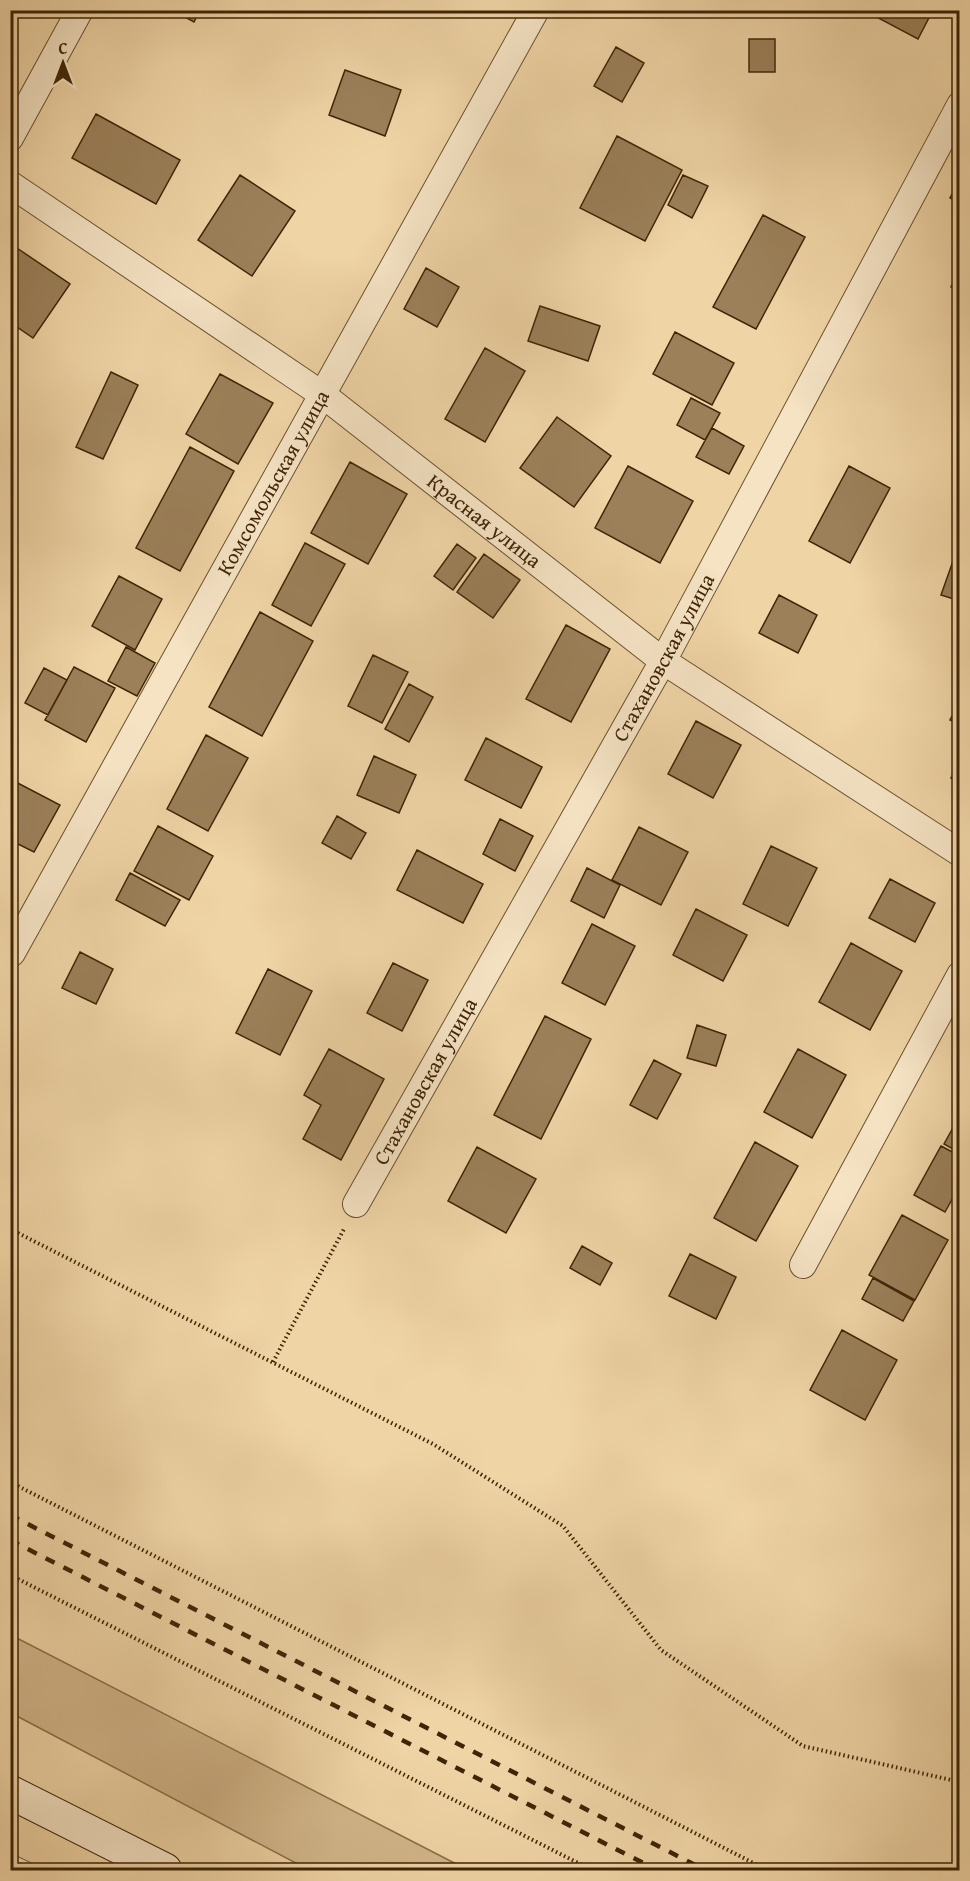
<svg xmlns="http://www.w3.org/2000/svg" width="970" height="1881" viewBox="0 0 970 1881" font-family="'Gentium Book Plus',serif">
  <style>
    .green { fill: #d1b68a; stroke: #886e48; stroke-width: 1.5 }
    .building { fill: #9b8059; stroke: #3f2507; stroke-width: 1.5 }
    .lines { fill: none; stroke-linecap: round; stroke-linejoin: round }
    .lane-casing { stroke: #6b512e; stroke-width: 14 }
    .street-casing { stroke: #6b512e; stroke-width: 28 }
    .secondary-casing { stroke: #3f2507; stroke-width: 35 }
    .path { stroke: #3f2507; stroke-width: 4; stroke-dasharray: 1.5 3; stroke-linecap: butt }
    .lane { stroke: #f5e3c4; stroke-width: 12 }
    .street { stroke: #f5e3c4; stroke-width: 26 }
    .secondary { stroke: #f5e3c4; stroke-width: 33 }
    .rail { stroke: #3f2507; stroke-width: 4.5; stroke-dasharray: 10 10; stroke-linecap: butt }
    .labels { text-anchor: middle; stroke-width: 4.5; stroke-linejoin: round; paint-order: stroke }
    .street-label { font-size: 21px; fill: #3f2507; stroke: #f5e3c4 }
  </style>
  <rect width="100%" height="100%" fill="#efd4a5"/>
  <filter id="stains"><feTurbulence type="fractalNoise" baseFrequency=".00333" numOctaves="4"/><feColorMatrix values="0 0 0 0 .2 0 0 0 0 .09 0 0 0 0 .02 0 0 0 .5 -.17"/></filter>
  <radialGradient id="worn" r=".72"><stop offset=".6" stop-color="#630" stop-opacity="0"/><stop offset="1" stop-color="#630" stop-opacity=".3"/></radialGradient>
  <path class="green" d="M10,1635H11L468,1870H309L11,1713Z"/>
  <path class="building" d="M172,10H200L194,22Z
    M868,10H933L918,39L867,12Z
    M749,39H775V72H749Z
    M616,47L644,63L622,102L594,86Z
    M345,70L401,90L385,136L329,115Z
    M96,114L180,160L156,204L72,158Z
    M617,136L682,170L645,241L580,208Z
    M240,175L295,211L252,276L198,240Z
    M683,175L708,186L692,218L668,205Z
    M960,179V203L950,198Z
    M763,215L805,237L756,329L713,307Z
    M11,244L70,284L33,338L10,322Z
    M426,268L459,287L437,327L404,309Z
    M960,270V291L951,287Z
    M540,306L600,326L588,361L528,341Z
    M675,332L734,363L712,405L653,374Z
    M485,348L525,371L485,442L445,419Z
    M111,372L138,385L103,459L76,447Z
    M220,374L273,403L238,464L186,434Z
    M691,398L720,413L705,440L677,425Z
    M557,417L611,456L574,507L520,468Z
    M712,428L744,446L729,474L696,457Z
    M190,447L234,471L180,571L136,548Z
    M350,462L407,494L368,564L311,533Z
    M628,466L693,501L660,563L595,528Z
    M849,466L890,488L850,563L809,541Z
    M305,543L345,564L311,626L272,605Z
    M457,544L476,558L453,590L434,576Z
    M959,544H960V601L941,595Z
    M484,554L520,580L493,618L457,592Z
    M119,576L162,599L135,650L92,626Z
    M779,595L817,615L798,653L759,633Z
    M260,612L313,641L262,736L209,707Z
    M566,625L610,649L571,722L526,699Z
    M126,647L155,663L137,696L108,681Z
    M373,655L408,672L382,723L348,706Z
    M74,667L115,688L86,742L45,720Z
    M44,668L67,680L48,715L25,703Z
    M409,684L433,697L409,742L385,729Z
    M960,702V725L950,720Z
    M696,721L741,745L713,798L668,774Z
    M206,735L248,758L208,831L167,809Z
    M486,738L542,767L521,808L465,780Z
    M374,756L416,775L399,813L357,795Z
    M960,762V783L951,778Z
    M10,779L60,805L34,852L10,840Z
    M337,816L366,833L351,859L322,843Z
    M500,819L533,836L515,871L483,854Z
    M158,826L213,856L189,900L134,871Z
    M639,827L688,852L661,905L612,880Z
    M771,846L817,868L788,926L743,904Z
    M417,850L483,884L463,923L397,890Z
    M587,868L620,885L604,918L571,901Z
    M130,873L180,900L165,926L116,900Z
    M890,879L935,903L915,942L869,918Z
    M696,909L747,935L723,981L673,955Z
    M592,924L635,946L605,1005L562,983Z
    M851,943L902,971L870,1030L819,1002Z
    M80,952L113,969L96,1004L62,988Z
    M393,963L428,980L402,1031L367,1013Z
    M268,969L312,991L280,1055L236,1033Z
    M545,1016L591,1039L541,1139L494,1115Z
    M697,1025L726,1035L716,1066L687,1058Z
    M329,1049L384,1079L341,1160L303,1139L321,1105L304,1095Z
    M798,1049L846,1075L812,1138L764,1112Z
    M654,1060L681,1074L657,1119L630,1105Z
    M960,1115V1153L944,1144Z
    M755,1142L798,1166L756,1241L714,1218Z
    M941,1146L960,1156V1185L945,1212L914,1195Z
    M477,1147L536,1179L506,1233L448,1201Z
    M902,1215L948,1240L915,1300L869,1275Z
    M582,1246L612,1263L600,1285L570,1268Z
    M690,1254L736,1277L716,1319L669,1296Z
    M873,1278L914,1301L903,1321L862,1299Z
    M842,1330L897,1360L865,1420L810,1390Z"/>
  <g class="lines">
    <g class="lane-casing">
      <path id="lane" d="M10,1860L31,1870"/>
    </g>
    <g class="street-casing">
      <g id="street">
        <path d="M10,138L80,10"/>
        <path id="s1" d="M10,184L323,395L663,661L960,853"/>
        <path id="s2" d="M12,953L536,10"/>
        <path id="s3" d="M356,1204L663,661L960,105"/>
        <path d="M803,1265L960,975"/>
      </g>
    </g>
    <g class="secondary-casing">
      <path id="secondary" d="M10,1792L165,1870"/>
    </g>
    <path class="path" d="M10,1229L433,1444L563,1526L661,1650L803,1746L960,1782
      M273,1362L344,1229
      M10,1482L767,1870
      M10,1575L592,1870"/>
    <use href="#lane" class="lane"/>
    <use href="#street" class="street"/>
    <use href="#secondary" class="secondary"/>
    <path class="rail" d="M10,1515L705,1870
      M10,1540L657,1870"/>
  </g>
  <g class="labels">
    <g class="street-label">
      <text dy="7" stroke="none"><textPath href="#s2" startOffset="538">Комсомольская улица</textPath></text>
      <text dy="7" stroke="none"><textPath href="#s1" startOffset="582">Красная улица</textPath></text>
      <text dy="7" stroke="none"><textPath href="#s3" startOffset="627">Стахановская улица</textPath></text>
      <text dy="7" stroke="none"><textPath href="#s3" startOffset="141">Стахановская улица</textPath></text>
    </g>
  </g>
  <rect width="970" height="1881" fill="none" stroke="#efd4a5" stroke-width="36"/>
  <rect x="12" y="12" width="946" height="1857" fill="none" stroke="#3f2507" stroke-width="3"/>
  <rect x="18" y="18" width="934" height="1845" fill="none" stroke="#3f2507" stroke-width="1.5"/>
  <g transform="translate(63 63)" stroke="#f5e3c4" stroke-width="4.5" paint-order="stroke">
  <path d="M0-4.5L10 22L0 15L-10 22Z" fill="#3f2507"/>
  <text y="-9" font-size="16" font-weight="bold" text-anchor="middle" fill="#3f2507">С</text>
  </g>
  <rect width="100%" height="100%" filter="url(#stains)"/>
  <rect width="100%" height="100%" fill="url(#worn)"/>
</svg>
